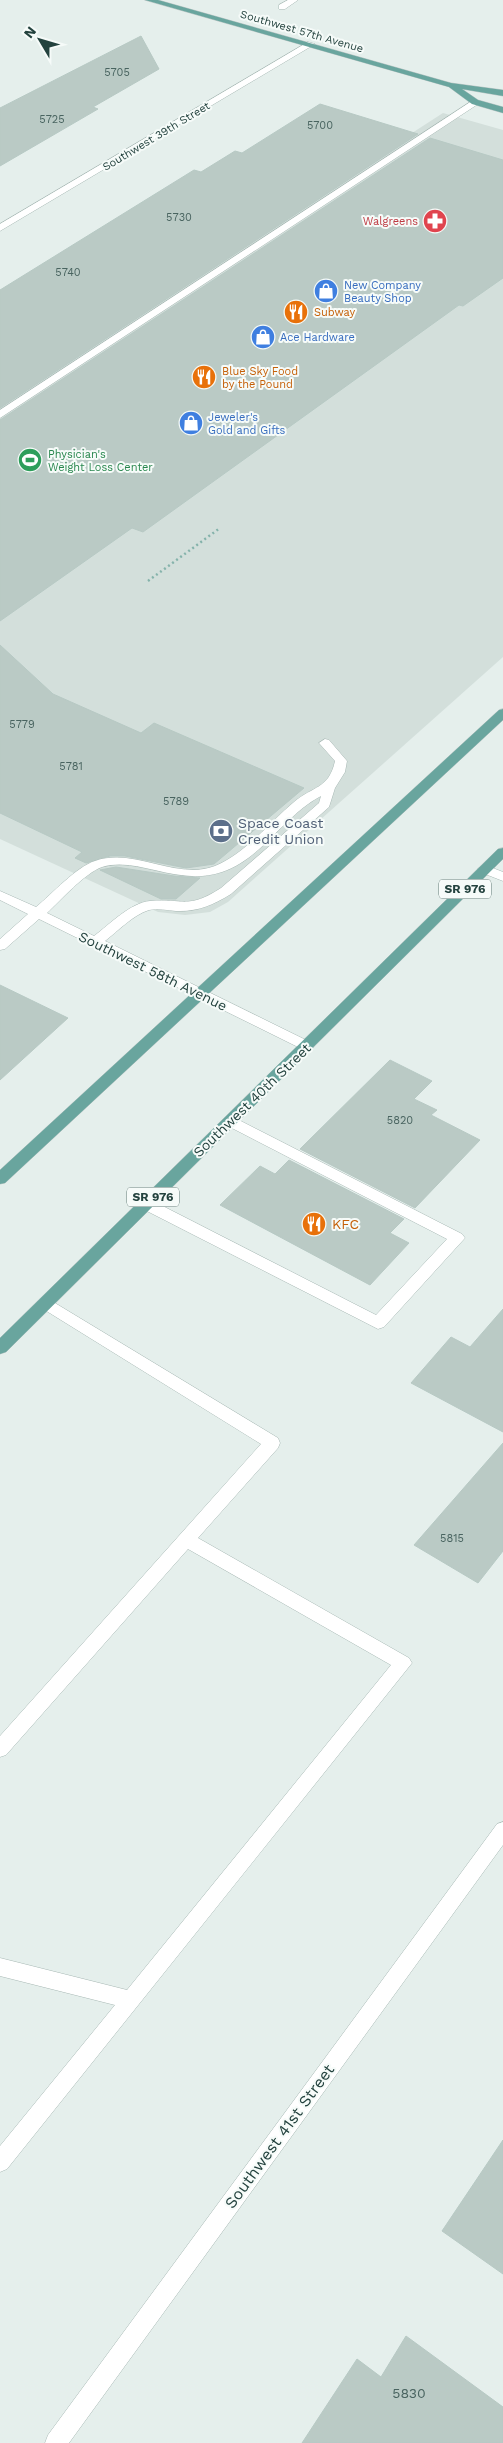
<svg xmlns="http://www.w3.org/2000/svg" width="503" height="2443" viewBox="0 0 503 2443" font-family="'Work Sans',sans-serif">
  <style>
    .built { fill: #d3dfdb }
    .building { fill: #bacac5; stroke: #b7c9c4 }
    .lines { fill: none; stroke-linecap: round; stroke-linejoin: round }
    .minor-casing { stroke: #a7b8b4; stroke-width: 1 }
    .major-casing { stroke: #c1cac9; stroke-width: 1 }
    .path { stroke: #85b3ab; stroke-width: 2.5; stroke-dasharray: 2 3; stroke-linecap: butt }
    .minor { fill: #fff; fill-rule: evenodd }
    .major { fill: #69a59e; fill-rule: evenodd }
    .labels { text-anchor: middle; stroke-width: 4; stroke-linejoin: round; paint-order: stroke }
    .far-street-label { font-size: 11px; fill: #23423e; stroke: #f6fbf9 }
    .number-label { font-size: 11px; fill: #496460 }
    .far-health-label { font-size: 11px; fill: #be3a42; stroke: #f6fbf9; text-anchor: end }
    .far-shop-label { font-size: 11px; fill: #366cbe; stroke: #f6fbf9; text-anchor: start }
    .far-food-label { font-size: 11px; fill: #c56008; stroke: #f6fbf9; text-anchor: start }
    .far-leisure-label { font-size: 11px; fill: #27864d; stroke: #f6fbf9; text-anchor: start }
    .shield { fill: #f6fbf9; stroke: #627a76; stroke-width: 1 }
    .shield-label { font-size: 12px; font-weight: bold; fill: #23423e }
    .service-label { font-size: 14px; fill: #4e5e75; stroke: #f6fbf9; text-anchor: start }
    .street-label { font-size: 14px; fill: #23423e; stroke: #f6fbf9 }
    .food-label { font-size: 14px; fill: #c56008; stroke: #f6fbf9; text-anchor: start }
    .near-number-label { font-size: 14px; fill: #496460 }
    .near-street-label { font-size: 16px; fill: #23423e; stroke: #f6fbf9 }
  </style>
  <rect width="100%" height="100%" fill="#e5efec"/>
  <path class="built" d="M443,113L503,130V657L228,902L210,912L185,915L158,912L0,839V399Z"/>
  <path class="building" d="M141,36L159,69L93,107L98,109L0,166V108Z
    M320,104L418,134L0,408V290L194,170L201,172L235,151L242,153Z
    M430,138L503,160V278L463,306L459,305L143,532L132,528L0,621V420Z
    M0,645L53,694L141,733L154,723L304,788L214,864L186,868L125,856H110L86,863L75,858L82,852L0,813Z
    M116,867L174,876L200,878L176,899H161L100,870Z
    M0,985L68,1018L0,1080Z
    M390,1060L432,1081L414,1099L437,1110L431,1115L480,1140L415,1208L300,1149Z
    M289,1160L404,1219L390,1233L409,1243L370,1285L220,1205L260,1166L275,1174Z
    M503,1309V1432L411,1383L451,1337L470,1347Z
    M503,1443V1551L478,1583L414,1545Z
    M503,2140V2274L442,2231Z
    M406,2336L503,2407V2443H302L357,2359L381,2377Z"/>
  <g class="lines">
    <g class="minor-casing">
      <path id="minor" d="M288,0H298L285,9H279V5Z
        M308,42L315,44L0,231V224Z
        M475,99L479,102L478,104L0,418V410Z
        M325,739L329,740L347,761L345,772L335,788L329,807L231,894C213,905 197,912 176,911C168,910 157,908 149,910C133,915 118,931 105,941L312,1043L314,1046L312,1049H302L39,919L5,949L0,950V939L28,914L0,900V891L36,907C52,894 76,867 95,861C135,847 176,881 215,866C246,853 269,823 294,802C313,786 329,789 335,761L319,743ZM321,796L319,803L221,888C187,910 184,898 150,901C130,903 110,924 94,936L47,913C61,900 85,873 102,867C138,856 177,887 222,872C262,859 284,815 321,796Z
        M485,865L503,872V881L480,872L478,869Z
        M231,1116L462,1234L465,1238L384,1327L378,1329L141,1208L139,1204L141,1200H151L376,1315L447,1239L226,1125L224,1121L226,1117Z
        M45,1297L278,1438L280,1443L278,1448L198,1538L409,1658L412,1663L7,2169L0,2172V2146L115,2005L0,1976V1958L127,1990L391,1665L188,1549L6,1755L0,1757V1736L261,1444L40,1307L37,1303L40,1299Z
        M503,1822V1845L69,2443H45L48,2435L497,1824Z"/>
    </g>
    <g class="major-casing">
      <path id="major" d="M145,0H158L451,83L503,90V96L462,89L478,100L503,107V113L472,104L449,87Z
        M503,709V720L5,1183L0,1184V1170L499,710Z
        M503,848V859L6,1352L0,1354V1338L498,849Z"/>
    </g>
    <path class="path" d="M148,581L220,528"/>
    <use href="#minor" class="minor"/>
    <use href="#major" class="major"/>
  </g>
  <defs>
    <g id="pharmacy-disc" transform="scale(1.25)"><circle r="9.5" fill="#e0444e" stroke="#f6fbf9"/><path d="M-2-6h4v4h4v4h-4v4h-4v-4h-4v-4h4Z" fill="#fff"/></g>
    <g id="shop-disc" transform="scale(1.25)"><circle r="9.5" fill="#3f7fe0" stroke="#f6fbf9"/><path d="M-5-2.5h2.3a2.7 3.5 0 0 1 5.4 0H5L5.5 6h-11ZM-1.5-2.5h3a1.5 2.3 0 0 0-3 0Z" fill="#fff"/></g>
    <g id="restaurant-disc" transform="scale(1.25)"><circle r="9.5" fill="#e8710a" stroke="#f6fbf9"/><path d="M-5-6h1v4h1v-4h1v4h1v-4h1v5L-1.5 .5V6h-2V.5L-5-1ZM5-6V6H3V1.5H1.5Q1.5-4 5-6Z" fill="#fff"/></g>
    <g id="stadium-disc" transform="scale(1.25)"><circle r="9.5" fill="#2e9e5b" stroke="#f6fbf9"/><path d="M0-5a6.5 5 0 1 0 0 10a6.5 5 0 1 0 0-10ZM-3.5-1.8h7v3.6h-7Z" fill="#fff"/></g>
    <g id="bank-disc" transform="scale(1.25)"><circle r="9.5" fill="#5c6f8a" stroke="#f6fbf9"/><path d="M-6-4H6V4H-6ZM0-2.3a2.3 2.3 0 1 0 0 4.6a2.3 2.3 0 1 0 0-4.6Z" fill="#fff"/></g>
  </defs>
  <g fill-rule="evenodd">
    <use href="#pharmacy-disc" x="435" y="221"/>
    <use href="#shop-disc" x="326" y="291"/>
    <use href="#restaurant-disc" x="296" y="312"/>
    <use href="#shop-disc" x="263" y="337"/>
    <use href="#restaurant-disc" x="204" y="377"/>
    <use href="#shop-disc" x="191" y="423"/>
    <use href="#stadium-disc" x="30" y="460"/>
    <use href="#bank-disc" x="221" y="831"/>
    <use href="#restaurant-disc" x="314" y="1224"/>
  </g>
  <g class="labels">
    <g class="far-street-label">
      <text transform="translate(302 31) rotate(16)" y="4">Southwest 57th Avenue</text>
      <text transform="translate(156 136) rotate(-31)" y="4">Southwest 39th Street</text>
    </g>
    <g class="number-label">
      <text x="117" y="76">5705</text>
      <text x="52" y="123">5725</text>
      <text x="320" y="129">5700</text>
      <text x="179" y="221">5730</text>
      <text x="68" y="276">5740</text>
      <text x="22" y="728">5779</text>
      <text x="71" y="770">5781</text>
      <text x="176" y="805">5789</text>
      <text x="400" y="1124">5820</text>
      <text x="452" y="1542">5815</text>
    </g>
    <g class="far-health-label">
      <text x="418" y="225">Walgreens</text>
    </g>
    <g class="far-shop-label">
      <text x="344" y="289">New Company<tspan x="344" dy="13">Beauty Shop</tspan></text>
      <text x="280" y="341">Ace Hardware</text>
      <text x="208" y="421">Jeweler's<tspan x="208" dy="13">Gold and Gifts</tspan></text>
    </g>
    <g class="far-food-label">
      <text x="314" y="316">Subway</text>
      <text x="222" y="375">Blue Sky Food<tspan x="222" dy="13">by the Pound</tspan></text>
    </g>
    <g class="far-leisure-label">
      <text x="48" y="458">Physician's<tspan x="48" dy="13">Weight Loss Center</tspan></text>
    </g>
    <g class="shield">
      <rect x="439" y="879.5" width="52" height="19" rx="4"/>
      <rect x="127" y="1187.5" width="52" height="19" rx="4"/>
    </g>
    <g class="shield-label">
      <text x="465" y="893">SR 976</text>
      <text x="153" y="1201">SR 976</text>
    </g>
    <g class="service-label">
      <text x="238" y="828">Space Coast<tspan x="238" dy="16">Credit Union</tspan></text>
    </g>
    <g class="street-label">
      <text transform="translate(153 971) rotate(26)" y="5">Southwest 58th Avenue</text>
      <text transform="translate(252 1100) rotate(-44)" y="5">Southwest 40th Street</text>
    </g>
    <g class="food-label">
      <text x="332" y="1229">KFC</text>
    </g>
    <g class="near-number-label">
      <text x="409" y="2398">5830</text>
    </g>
    <g class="near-street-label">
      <text transform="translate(279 2136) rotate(-54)" y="6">Southwest 41st Street</text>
    </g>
  </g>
  <g transform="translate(40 40) rotate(308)" stroke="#f6fbf9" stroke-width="4" paint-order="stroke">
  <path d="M0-4L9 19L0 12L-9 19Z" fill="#23423e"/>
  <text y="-8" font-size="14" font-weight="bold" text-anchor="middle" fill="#23423e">N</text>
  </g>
</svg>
